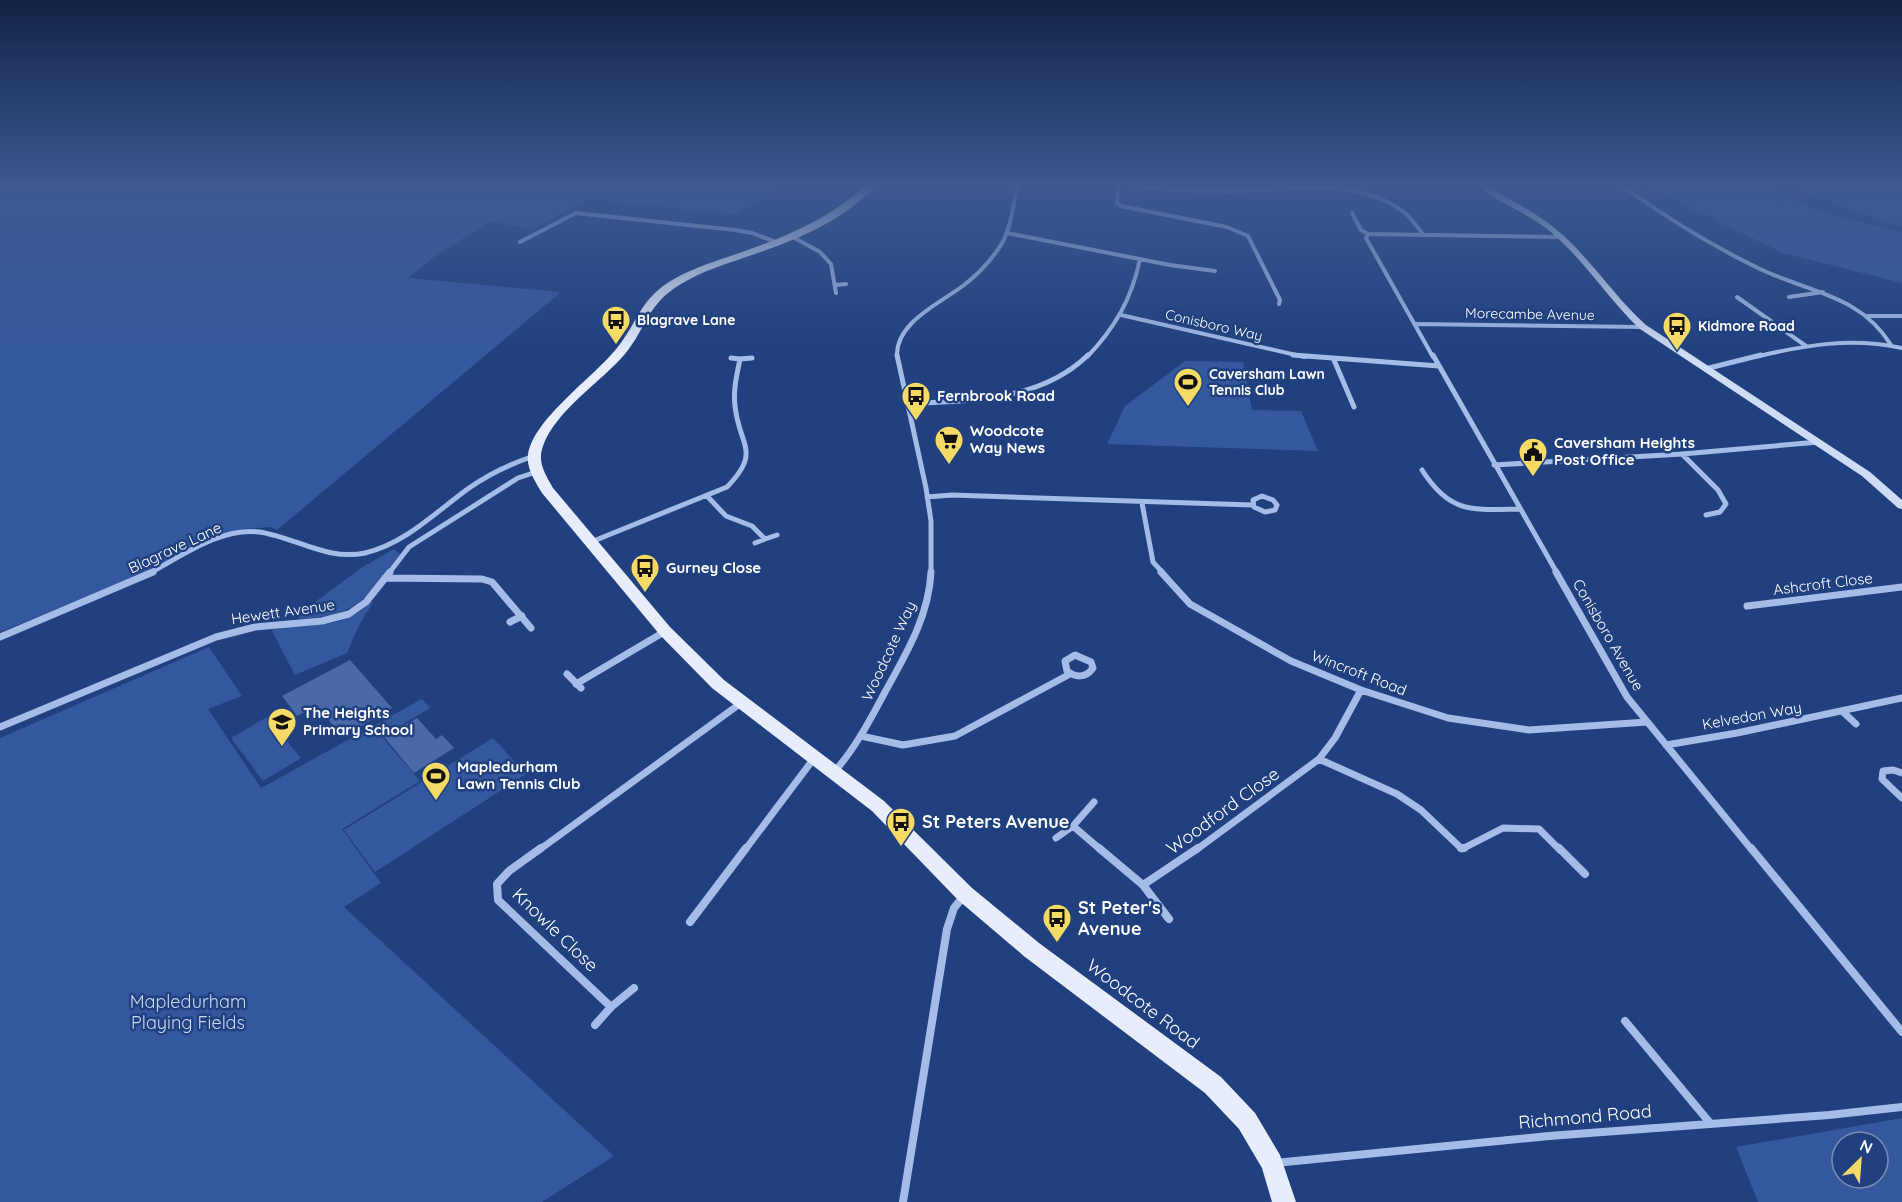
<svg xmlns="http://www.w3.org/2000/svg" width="1902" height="1202" viewBox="0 0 1902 1202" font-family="Quicksand,sans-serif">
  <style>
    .green { fill: #34589e; fill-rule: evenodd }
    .building { fill: #4969a9 }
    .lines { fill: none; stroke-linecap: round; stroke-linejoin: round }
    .street-far3 { stroke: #a5bce8; stroke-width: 4 }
    .street-far2 { stroke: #a5bce8; stroke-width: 5 }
    .street-far1 { stroke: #a5bce8; stroke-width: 7 }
    .street { stroke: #a5bce8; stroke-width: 8 }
    .secondary { fill: #cfdcf6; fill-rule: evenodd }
    .primary { fill: #e7edfd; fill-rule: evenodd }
    .labels { text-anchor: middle; stroke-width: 5; stroke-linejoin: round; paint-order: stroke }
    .far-street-label { font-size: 14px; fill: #fff; stroke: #20407f }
    .far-poi-label { font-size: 14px; font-weight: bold; fill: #fff; stroke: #20407f; text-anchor: start }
    .poi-label { font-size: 15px; font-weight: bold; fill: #fff; stroke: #20407f; text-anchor: start }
    .street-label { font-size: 15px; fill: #fff; stroke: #20407f }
    .near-street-label { font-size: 18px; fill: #fff; stroke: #20407f }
    .near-poi-label { font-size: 18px; font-weight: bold; fill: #fff; stroke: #20407f; text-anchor: start }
    .near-park-label { font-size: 18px; fill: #c9d9f6; stroke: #20407f }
  </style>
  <rect width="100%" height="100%" fill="#20407f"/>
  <path class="green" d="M0,186H783L736,214L587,199L532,230L490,221L434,257L408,278L561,292L277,530L271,527L242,529L217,536L135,577L0,632Z
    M1646,186H1762L1820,211L1902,233V283L1783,253Z
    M1794,186H1902V226L1888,223L1797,190Z
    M1185,361L1243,362L1252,410L1301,411L1318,451L1107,444L1125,406Z
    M394,549L400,554C364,599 361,615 299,619V614L303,611L361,568Z
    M371,602H373L358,627L347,653L295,675L272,631L274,629C308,623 345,630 371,602Z
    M209,647L242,696L208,709L261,788L422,699L430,708L382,737L420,781L342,829L381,883L344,907L614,1156L542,1202H0V738Z
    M267,717L301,758L263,781L231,738Z
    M493,738L526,774L375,872L344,830Z
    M1902,1118V1202H1758L1736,1147ZM1842,1142H1878V1178H1842Z"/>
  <path class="building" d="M350,660L392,708L342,737L317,705L297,716L282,696Z
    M417,718L436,739L442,735L454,748L414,773L384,737Z"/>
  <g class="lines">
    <path class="street-far3" d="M1118,186L1117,203L1121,206L1227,227L1248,236L1280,300L1279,304
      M1131,186C1166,189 1201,192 1236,191C1291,190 1358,176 1405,213C1412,219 1417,227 1423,234
      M1623,186C1665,217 1709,244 1756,267C1805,292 1859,293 1891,345
      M1352,213L1361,230L1368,234L1366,238L1433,357
      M1007,233L1170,265L1215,271
      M1368,234L1561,237
      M791,236L820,252L831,264L836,293
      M520,242L576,213L735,230L752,233L776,242
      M835,285L846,284
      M1737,297L1806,346
      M1789,297L1823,292
      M1121,315L1305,357
      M1867,316H1902
      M1416,324L1643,327
      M897,357C895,322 941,303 964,285C976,276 990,261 999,248C1011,231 1013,206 1017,186
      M1087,357C1115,328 1132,298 1140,259
      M1755,357C1805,345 1851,337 1902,348"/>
    <path class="street-far2" d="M897,355L926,488L931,521V573
      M1293,355L1439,366
      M1433,355L1557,573
      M731,358L740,359
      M1334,360L1354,407
      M1709,368L1761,355
      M907,404C970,400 1040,402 1088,355
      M1682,454L1718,490L1726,504L1720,512L1706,515
      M1494,465L1682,454L1819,442
      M1422,470C1450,514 1472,510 1520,509
      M707,496L726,516L752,526L765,539L777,535
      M1262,496L1273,500L1277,505L1275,510L1265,512L1254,507L1253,500Z
      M927,497L952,495L1252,505
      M1142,503L1153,562L1163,573
      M591,542L727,487C762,451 739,446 735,406C733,390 737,374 740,359L752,358
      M755,543L765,539
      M150,573C182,556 221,527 259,532C295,537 327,561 365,553C405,544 437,511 469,488C489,474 510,464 534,456
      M389,573L409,547L518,478L536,472"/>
    <path class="street-far1" d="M1161,572L1190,604L1291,661L1361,690L1448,718L1529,730L1647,722
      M1556,572L1627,697L1752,850
      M385,578L482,579L492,582L531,628
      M1747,606L1902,587
      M510,622L522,616
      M0,637L153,572
      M1075,655L1091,662L1093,668C1086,678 1076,678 1067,671L1065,661Z
      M567,674L581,688
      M576,684L664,632
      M1843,712L1856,724
      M0,727L216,637L255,627L322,621L349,614L366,602L390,572
      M861,736L903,745L955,736L1070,674
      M1666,745L1737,733L1902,698
      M1319,759L1397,794L1421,810L1462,849L1503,828L1539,829L1560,850
      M835,771C856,747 870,720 885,692C906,654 929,616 931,572
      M1902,773L1893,770L1883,771L1882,779L1902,798
      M1073,826L1101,850
      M1056,838L1073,826L1094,802
      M539,850L741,703
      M745,850L815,757
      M1196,850L1319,759L1335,738L1361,690"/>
    <path class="street" d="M541,848L509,871L497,884L498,900L611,1007L634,988
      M1099,848L1143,885
      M1461,848H1464
      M1559,848L1585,874
      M1751,848L1902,1032
      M1169,919L1143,885L1198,848
      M690,922L746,848
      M1625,1021L1710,1123
      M595,1025L611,1007
      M1275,1163L1549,1136L1829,1115L1902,1107
      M903,1202L947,929L954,908L963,897"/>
    <path class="secondary" d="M1477,186H1486C1513,201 1541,215 1564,236C1594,264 1616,298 1646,325L1870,472L1902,500V509L1898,508L1862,476L1640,329C1608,299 1585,261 1552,233C1529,213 1500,204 1477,186Z"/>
    <path class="primary" d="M865,186H875C843,222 793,241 749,256C726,264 702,271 681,284C647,304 647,327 625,354C601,382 556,410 543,446C537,462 545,474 553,488L670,627L724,680L884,801L972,888L1039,943L1221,1077L1255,1113L1280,1155L1296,1202H1272L1262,1168L1239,1129L1205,1093L1025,957L958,900L872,811L712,688L660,635L542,493C536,483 526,468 528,455C533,419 594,377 617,348C639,321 639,299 674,279C695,267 719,260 742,252C786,237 830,218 865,186Z"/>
  </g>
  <linearGradient id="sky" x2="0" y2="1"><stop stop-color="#122346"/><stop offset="0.52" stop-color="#3c5990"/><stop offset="1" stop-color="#3c5990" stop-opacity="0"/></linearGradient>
  <rect width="1902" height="355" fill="url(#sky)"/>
  <defs>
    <g id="bus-pin" transform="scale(1.5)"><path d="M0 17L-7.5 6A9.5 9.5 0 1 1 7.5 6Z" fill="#f5da66" stroke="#20407f"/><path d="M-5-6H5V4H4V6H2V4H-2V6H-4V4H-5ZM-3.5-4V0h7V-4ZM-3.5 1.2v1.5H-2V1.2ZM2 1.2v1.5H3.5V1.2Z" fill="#111"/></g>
    <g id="stadium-pin" transform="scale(1.5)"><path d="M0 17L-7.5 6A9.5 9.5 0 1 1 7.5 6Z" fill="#f5da66" stroke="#20407f"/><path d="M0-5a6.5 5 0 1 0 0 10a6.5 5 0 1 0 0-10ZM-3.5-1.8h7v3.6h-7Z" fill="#111"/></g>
    <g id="supermarket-pin" transform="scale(1.5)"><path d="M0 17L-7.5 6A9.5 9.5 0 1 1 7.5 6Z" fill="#f5da66" stroke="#20407f"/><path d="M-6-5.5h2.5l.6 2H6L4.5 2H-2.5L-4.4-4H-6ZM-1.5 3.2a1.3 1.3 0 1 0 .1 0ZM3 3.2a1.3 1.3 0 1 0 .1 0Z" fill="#111"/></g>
    <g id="civic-pin" transform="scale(1.5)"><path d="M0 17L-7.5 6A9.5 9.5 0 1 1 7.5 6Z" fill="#f5da66" stroke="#20407f"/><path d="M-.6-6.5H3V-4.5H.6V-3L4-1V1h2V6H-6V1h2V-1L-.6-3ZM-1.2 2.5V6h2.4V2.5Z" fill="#111"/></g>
    <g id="school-pin" transform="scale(1.5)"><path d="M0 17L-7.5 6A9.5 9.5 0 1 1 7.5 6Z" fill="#f5da66" stroke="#20407f"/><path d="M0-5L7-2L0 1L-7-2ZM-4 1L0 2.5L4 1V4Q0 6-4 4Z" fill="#111"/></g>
  </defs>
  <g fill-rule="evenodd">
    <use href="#bus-pin" x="616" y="320"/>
    <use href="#bus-pin" x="1677" y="326"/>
    <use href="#stadium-pin" x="1188" y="382"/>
    <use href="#bus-pin" x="916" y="396"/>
    <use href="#supermarket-pin" x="949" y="440"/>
    <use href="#civic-pin" x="1533" y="452"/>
    <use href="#bus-pin" x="645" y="568"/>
    <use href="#school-pin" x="282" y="722"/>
    <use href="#stadium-pin" x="436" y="776"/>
    <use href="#bus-pin" x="901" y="822"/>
    <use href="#bus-pin" x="1057" y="918"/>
  </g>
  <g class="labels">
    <g class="far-street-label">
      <text transform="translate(1530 314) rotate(1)" y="5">Morecambe Avenue</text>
      <text transform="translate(1214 325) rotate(13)" y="5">Conisboro Way</text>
    </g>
    <g class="far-poi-label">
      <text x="637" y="325">Blagrave Lane</text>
      <text x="1698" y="331">Kidmore Road</text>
      <text x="1209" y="379">Caversham Lawn<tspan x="1209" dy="16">Tennis Club</tspan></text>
    </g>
    <g class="poi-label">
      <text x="937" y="401">Fernbrook Road</text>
      <text x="970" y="436">Woodcote<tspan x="970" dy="17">Way News</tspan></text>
      <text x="1554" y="448">Caversham Heights<tspan x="1554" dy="17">Post Office</tspan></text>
      <text x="666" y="573">Gurney Close</text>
      <text x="303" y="718">The Heights<tspan x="303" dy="17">Primary School</tspan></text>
      <text x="457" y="772">Mapledurham<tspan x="457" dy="17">Lawn Tennis Club</tspan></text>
    </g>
    <g class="street-label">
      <text transform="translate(175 548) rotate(-25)" y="5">Blagrave Lane</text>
      <text transform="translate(1823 584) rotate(-7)" y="5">Ashcroft Close</text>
      <text transform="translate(283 612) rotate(-8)" y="5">Hewett Avenue</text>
      <text transform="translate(1608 635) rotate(60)" y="5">Conisboro Avenue</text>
      <text transform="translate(889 651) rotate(-65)" y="5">Woodcote Way</text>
      <text transform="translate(1359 673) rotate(21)" y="5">Wincroft Road</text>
      <text transform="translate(1752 716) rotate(-10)" y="5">Kelvedon Way</text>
    </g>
    <g class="near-street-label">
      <text transform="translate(1223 811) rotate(-36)" y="6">Woodford Close</text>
      <text transform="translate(555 930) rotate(44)" y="6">Knowle Close</text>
      <text transform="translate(1143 1004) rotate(37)" y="6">Woodcote Road</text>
      <text transform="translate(1585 1117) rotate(-5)" y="6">Richmond Road</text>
    </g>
    <g class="near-poi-label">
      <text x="922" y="828">St Peters Avenue</text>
      <text x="1078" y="914">St Peter's<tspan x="1078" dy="21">Avenue</tspan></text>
    </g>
    <g class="near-park-label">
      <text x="188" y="1008">Mapledurham<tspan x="188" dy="21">Playing Fields</tspan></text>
    </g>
  </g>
  <g transform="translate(1860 1160) rotate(25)"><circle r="28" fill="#20407f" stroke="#798cb2" stroke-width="1.5"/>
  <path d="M0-4.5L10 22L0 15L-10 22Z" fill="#f5da66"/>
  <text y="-9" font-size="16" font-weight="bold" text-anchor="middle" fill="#ffffff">N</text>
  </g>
</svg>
